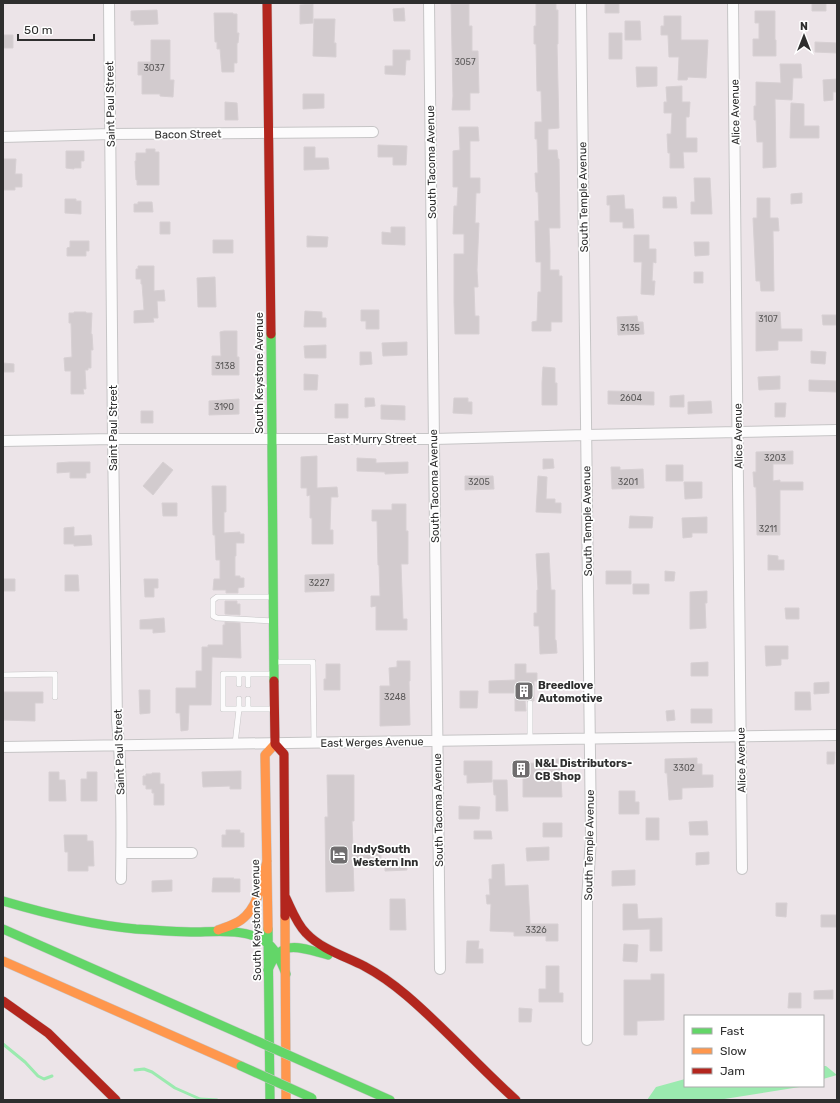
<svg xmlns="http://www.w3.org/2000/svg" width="840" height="1103" viewBox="0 0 840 1103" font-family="Rubik,sans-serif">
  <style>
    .water { fill: #9beaaf }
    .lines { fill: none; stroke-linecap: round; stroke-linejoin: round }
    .stream { stroke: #9beaaf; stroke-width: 3 }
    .building { fill: #d2cbce; stroke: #d7d0d3 }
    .lane-casing { stroke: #c6c5c6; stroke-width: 6 }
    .street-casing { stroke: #c6c5c6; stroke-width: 12 }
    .fast-casing { stroke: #c6c5c6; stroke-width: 10 }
    .slow-casing { stroke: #c6c5c6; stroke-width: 10 }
    .jam-casing { stroke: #c6c5c6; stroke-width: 10 }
    .lane { stroke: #fcfbfc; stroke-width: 5 }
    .street { stroke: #fcfbfc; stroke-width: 10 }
    .fast { stroke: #63d668; stroke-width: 9 }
    .slow { stroke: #ff974d; stroke-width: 9 }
    .jam { stroke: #b3261e; stroke-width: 9 }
    .fast-bridge-casing { stroke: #c6c4c5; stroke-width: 10; stroke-linecap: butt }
    .fast-bridge { stroke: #63d668; stroke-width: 9 }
    .labels { text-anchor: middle; stroke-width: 3.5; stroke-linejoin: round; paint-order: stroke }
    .number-label { font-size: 9px; fill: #5a5858 }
    .street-label { font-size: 11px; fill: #2e2e2e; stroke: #fff }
    .poi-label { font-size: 11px; font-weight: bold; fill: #2e2e2e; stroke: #fff; text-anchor: start }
  </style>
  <rect width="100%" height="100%" fill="#ece4e8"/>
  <path class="water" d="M823,1066H826L837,1075L823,1079Z
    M685,1079V1086H806L718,1100H647L656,1087Z"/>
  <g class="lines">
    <path class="stream" d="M3,1044L25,1062L38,1076L44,1079L52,1076
      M135,1070L144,1069L152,1072L175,1088L200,1099L217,1100"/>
  </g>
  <path class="building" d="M536,3H556V10H558V44H557L559,128L548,129V150H557L558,159H559L560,228H549L550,252V270H559V276H562V322H551V331H532V322L537,321L538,292H541V262H536L535,221H539L538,192H536L535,173H538L537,139H535V122H542L541,91H537L536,44H534V26H536Z
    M605,3H619V13H605Z
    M812,3H826V11H812Z
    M313,4V23L300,24V5Z
    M451,4H469V26H472V51H478L479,93H470V110H452L453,96Z
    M404,8L405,21H394L393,9Z
    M157,10L158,24L134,25V21H131V11Z
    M755,11H775V40H776V56H753V39H759V23H755Z
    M214,13H233V14H237V33H239L238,43H237V63H234V72H222L220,49H217V42H215Z
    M664,16H681V40H708L706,78L688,77L687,80H678L679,57H669L668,35H661V26H664Z
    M314,19H335L334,43H336V57L313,56Z
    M625,21H640L641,40H625Z
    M609,33H622V59H609Z
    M3,35H13V48H3Z
    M151,40H170V80H174L173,97L160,96V94H142V75H138V62H151Z
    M815,42L837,43V53L815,52Z
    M393,50H410V60H406L405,75L385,74V66H393Z
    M780,64H801L802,78H793L792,100L775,99L776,167L763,168V142H757L756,120H754V106H756V82L781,83Z
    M636,67H657V86L637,87Z
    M837,79V92H833V100L824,101L823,80Z
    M682,86V102H690L689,117H686V138H697V152H683L684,168H670V153H668L667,134H671L672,113H664V102H667L666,87Z
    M303,94H324V108L303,109Z
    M225,102L237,103L238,120H225Z
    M791,103L804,104V126H819V138H790Z
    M459,127H478L479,141H470V178H480V193H476L475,223H479L477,270L478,287H474L475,316H479V334H455L454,302V254H464V234H453L454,206H457L458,187H453V151L460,150Z
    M378,145L407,146L406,165H393V157H378Z
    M304,147H315V158H328L329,169L304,170Z
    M146,149H155V152H159V185H137V180H136L135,161H136V153H146Z
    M66,151H84V161H81V168H74V169L66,168Z
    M3,159H16L15,174H22V187H15V190H3Z
    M694,178H710L712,214H691V202H695Z
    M802,193V203L791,204V194Z
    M624,195L625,209H633L634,228H623V222H610V205H607V196Z
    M663,197H676L677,208H663Z
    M757,198H770V218H778L779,231H773L774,291H761L760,281H756L753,218H757Z
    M65,199H76V201H81V214L65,213Z
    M138,202H152L153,212H134V204H138Z
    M160,222H170V234H160Z
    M391,227H405V245L382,244V232L391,233Z
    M634,235H649V249H656V263L653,262L652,281H655L654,295L641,294L642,262H634Z
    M307,236L328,237L327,247H307Z
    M213,240H233V253H213Z
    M70,241H89V251H86V256H67V248L70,247Z
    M694,242H709V255L695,256Z
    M138,266H154V291L164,290L165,301H157L158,318H153L154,322L134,323V311L144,310L142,284H141V279H136V269H138Z
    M694,272H703V283H694Z
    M215,277L216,307H198L197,278Z
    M361,310H379V329H366V321H361Z
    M305,311L322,312V318H326V327H304Z
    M74,312H86V313H92L91,334H92L93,350H91V368H88V370H85L86,389H83L84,394H71V371H65L64,358L72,357L71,323H69V313H74Z
    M756,312H780L781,329H802V341H778V350L756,351Z
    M822,315H837V325H823Z
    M637,316L638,322H643L644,334L618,335L617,317Z
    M224,331H237V357H239V375H212V356H221L220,332Z
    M407,342V355L383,356L382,343Z
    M326,345V358H305L304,346Z
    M811,351L826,352L825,364L811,363Z
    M360,352H371L372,364L360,365Z
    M3,363L14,364V372H3Z
    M543,367L555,368V383H557V405H542V383Z
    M304,374L318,375L317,390H304Z
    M780,376V389L759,390L758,377Z
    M809,380L837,381V392L809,391Z
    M608,391L654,392V405L608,404Z
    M684,395V407H670V396Z
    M365,398H374L375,406L365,407Z
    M454,398H468V402H472V414L453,413Z
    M239,399V414L209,415V401Z
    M711,401L712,413L688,414V402Z
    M775,403H786L785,417H775Z
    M335,404H348V418H335Z
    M381,405L405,406V420L381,419Z
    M141,411H153V423H141Z
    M793,451V464H773V481L780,480V482H803V490H780V535H757L756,487H754L753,472H756V452Z
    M317,456V488L337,487L338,497H331L330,530H333V544H312V518H310V495L307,496V488H301V457Z
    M357,458L376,459V463L408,462V473L385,474V472L357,471Z
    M543,459H553L554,468L543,469Z
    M70,462H90V473H86V478H70V472L57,473V463Z
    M163,462L173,470L153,495L143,486Z
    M666,465H683V481H666Z
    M611,467H620V470L643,469L644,488L612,489Z
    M465,476H493L494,489L465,490Z
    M538,476L547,477L546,499H555V503H561V513L536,512Z
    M684,482H702V498L685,499Z
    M212,486H226V512H224V533L240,532V534H244V543H236V556H235V576H240V578H244V587L238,588V593H226V590H213L214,579H220V560H216L215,535H213Z
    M162,503H177V516H163Z
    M392,504H406V531H408V564H401L403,619H407V630H376V606L371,607V596H380L379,565H378L377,521H372V510H392Z
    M630,516L653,517L652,528H629Z
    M707,517V533H692V537L683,538L682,518Z
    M74,527V536L91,535L92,545L74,546V544H64V528Z
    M549,553L551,590H555V640H556L557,653L540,654L539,626H534V613H537V590H538L536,554Z
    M768,555L778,556V560H784V570H768Z
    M606,571H631V584H606Z
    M665,571L675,572L674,581H665Z
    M334,574V591L305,592V575Z
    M65,575H78L79,591H65Z
    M3,579H15V591H3Z
    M144,579H158V588H154V597H145Z
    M633,584H649V594H633Z
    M707,591V603H705L706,628L690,629V592Z
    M225,601H237V604H240V615L225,614Z
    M785,608H799V619H786Z
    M164,618L165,632L153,633V629H140V620Z
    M225,622L240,623L241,658L212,657L211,705H189L188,730L181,731L180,713H176V688H196V671H202V647H208V645H223V625H225Z
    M765,646H788V659H781V665L766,666Z
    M397,661H410V681H409L410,725L380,726V686H390L389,668L397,667Z
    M708,662V676H691V663Z
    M326,664H340V690H324V679H326Z
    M515,664H526V673H537V681H534V701L530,699L525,701L526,711H515V693H489V681L515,680Z
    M829,682V693L814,694V683Z
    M139,690H150V713L140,714Z
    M460,691H478L477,708H460Z
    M3,692H43V703H35V721L3,720Z
    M795,692H810L811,710H795Z
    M691,709H712V723H691Z
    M674,710L675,720L667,721L666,711Z
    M827,752H835L834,764H827Z
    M697,758V764H702V775H713V787L682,788V799L669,800L667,773H665V759Z
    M560,759L562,797H523V775H515V764L536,763V760Z
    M464,761H492V782L467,783V775H464Z
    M241,771V789H230V786L203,787L202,772Z
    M49,772H59V780H65L66,801H49Z
    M87,772H97V801H81V779H87Z
    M152,773H160V784H164V805H154V793H152V789H146V785H143V776H146V774H152Z
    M327,775H354V821H352L353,850L381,849V861H353L354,891L326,892L325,817H328Z
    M493,780H507L508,811H496V795H494Z
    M619,791H635V802H639V814H619Z
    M459,806L480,807L479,819H459Z
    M646,818H659V840H646Z
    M707,821L708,835H690L689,822Z
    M543,823H562V837H543Z
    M226,830H240V833H244V847H222V835H226Z
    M474,831H491L492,839H474Z
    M64,835H87V841H93L94,866H88V871H68V852H65Z
    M549,847V860L527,861L526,848Z
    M709,852V864L696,865V853Z
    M385,859H406L407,870L385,871Z
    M504,864L505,886L528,885L530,924H558V941H546V936H514V932L490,931L491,904H487L486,895H490L489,879H492V865Z
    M635,870V885L612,886V871Z
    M213,878H234L233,879H240V892H212Z
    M172,880V891L152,892V881Z
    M390,899H405L406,930H390Z
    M776,903H787L786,917L776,916Z
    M623,904H637L638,919L662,918V951H650V929L623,930Z
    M821,915H837V927H821Z
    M467,941H479L478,949H483V963H466Z
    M624,944L638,945L637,962L623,961Z
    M546,966H559V993H563V1002H539V989H546Z
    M651,974H664V1020L637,1021V1035H624V980H651Z
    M833,990V999H814V991Z
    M789,993H801V1008H788Z
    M519,1008L532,1009L531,1022H519Z"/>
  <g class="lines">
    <g class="lane-casing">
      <path id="lane" d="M273,597H217L213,600V616L217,618L274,621
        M275,662H313L314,743
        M239,674V684
        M248,674V685
        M3,675L55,674V697
        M248,699V709
        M530,703V740
        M273,709H223V674H273
        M235,744L239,709V699"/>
    </g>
    <g class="street-casing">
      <path id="street" d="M109,3L113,439L117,721C122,773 122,827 121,879
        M429,3L440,969
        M581,3L591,839L587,900V1040
        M733,3L742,869
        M3,137L111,134L373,132
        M3,441L113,439H434L586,435L837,430
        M3,747L837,735
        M122,853H192"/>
    </g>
    <g class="fast-casing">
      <path id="fast" d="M271,334L274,681
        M3,901C47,914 91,925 136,929C155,930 173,932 191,932C214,932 242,928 263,940C275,947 281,961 286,974
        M3,929L241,1034
        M268,929L270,1100
        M268,970C281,937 301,948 328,955
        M313,1066L390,1100"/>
    </g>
    <g class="slow-casing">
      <path id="slow" d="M285,916L286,1100
        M268,929L265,755L275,744
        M218,930C226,927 234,925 241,920C259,907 262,881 267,861
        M3,961L241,1066"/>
    </g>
    <g class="jam-casing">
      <path id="jam" d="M267,3L271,334
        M274,681L275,744L284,754L285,916
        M285,896C291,908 296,923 306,933C321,949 344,956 364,966C379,974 393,984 406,995C445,1028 478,1066 516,1100
        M3,1001L48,1033L116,1100"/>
    </g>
    <use href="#lane" class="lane"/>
    <use href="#street" class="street"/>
    <use href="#fast" class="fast"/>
    <use href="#slow" class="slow"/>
    <use href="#jam" class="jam"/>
    <g class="fast-bridge-casing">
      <path id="fast-bridge" d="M241,1034L313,1066
        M241,1066L312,1098"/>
    </g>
    <use href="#fast-bridge" class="fast-bridge"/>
  </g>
  <defs>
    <g id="building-square" transform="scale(1)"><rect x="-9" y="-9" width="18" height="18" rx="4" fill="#706e6f" stroke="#fff"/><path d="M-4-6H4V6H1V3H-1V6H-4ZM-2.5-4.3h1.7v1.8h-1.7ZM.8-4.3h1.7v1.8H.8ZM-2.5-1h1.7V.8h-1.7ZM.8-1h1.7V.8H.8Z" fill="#fff"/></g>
    <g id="hotel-square" transform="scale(1)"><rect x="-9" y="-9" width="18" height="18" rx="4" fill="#706e6f" stroke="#fff"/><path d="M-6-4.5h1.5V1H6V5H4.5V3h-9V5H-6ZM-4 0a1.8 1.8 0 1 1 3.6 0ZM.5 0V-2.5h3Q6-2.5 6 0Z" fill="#fff"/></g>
  </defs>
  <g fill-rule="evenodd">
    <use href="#building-square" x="524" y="691"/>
    <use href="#building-square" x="521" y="769"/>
    <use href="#hotel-square" x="339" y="855"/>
  </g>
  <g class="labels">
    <g class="number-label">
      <text x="465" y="65">3057</text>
      <text x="154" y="71">3037</text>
      <text x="768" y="322">3107</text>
      <text x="630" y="331">3135</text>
      <text x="225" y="369">3138</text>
      <text x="631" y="401">2604</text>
      <text x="224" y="410">3190</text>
      <text x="775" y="461">3203</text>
      <text x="479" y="485">3205</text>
      <text x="628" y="485">3201</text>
      <text x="768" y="532">3211</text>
      <text x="319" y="586">3227</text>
      <text x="395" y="700">3248</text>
      <text x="684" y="771">3302</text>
      <text x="536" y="933">3326</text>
    </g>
    <g class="street-label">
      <text transform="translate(110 104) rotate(-91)" y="4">Saint Paul Street</text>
      <text transform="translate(735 112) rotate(-91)" y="4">Alice Avenue</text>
      <text transform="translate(188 134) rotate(-1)" y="4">Bacon Street</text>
      <text transform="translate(431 162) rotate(-91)" y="4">South Tacoma Avenue</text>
      <text transform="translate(583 197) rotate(-91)" y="4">South Temple Avenue</text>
      <text transform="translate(259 373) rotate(-90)" y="4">South Keystone Avenue</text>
      <text transform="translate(113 428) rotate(-90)" y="4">Saint Paul Street</text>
      <text transform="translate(738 436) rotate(-91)" y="4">Alice Avenue</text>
      <text x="372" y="443">East Murry Street</text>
      <text transform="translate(434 486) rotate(-91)" y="4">South Tacoma Avenue</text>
      <text transform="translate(587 521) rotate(-91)" y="4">South Temple Avenue</text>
      <text transform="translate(372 742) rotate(-1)" y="4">East Werges Avenue</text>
      <text transform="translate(119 752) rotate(-92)" y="4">Saint Paul Street</text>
      <text transform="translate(741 760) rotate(-91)" y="4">Alice Avenue</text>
      <text transform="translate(438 810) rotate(-91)" y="4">South Tacoma Avenue</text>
      <text transform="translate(589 845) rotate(-89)" y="4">South Temple Avenue</text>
      <text transform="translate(256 920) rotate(-91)" y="4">South Keystone Avenue</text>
    </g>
    <g class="poi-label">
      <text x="538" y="689">Breedlove<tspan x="538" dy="13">Automotive</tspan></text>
      <text x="535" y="767">N&amp;L Distributors-<tspan x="535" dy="13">CB Shop</tspan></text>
      <text x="353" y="853">IndySouth<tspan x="353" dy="13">Western Inn</tspan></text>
    </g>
  </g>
  <rect width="840" height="1103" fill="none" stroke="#2e2e2e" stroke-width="8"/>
  <rect x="684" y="1015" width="140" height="72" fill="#ffffff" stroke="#ababab"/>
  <rect x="692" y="1028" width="20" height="6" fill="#63d668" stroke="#ababab"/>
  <text x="720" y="1035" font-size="12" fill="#2e2e2e">Fast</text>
  <rect x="692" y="1048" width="20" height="6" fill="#ff974d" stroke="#ababab"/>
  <text x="720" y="1055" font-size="12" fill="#2e2e2e">Slow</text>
  <rect x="692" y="1068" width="20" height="6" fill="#b3261e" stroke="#ababab"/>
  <text x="720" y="1075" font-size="12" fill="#2e2e2e">Jam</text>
  <g transform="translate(804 36)" stroke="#ffffff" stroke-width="3" paint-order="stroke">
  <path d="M0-3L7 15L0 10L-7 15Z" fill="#2e2e2e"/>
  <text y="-6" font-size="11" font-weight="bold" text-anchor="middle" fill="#2e2e2e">N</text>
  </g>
  <path d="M18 34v6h76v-6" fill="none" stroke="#2e2e2e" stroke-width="2"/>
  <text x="24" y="34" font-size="12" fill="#2e2e2e" stroke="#ffffff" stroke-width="3" paint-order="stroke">50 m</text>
</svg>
